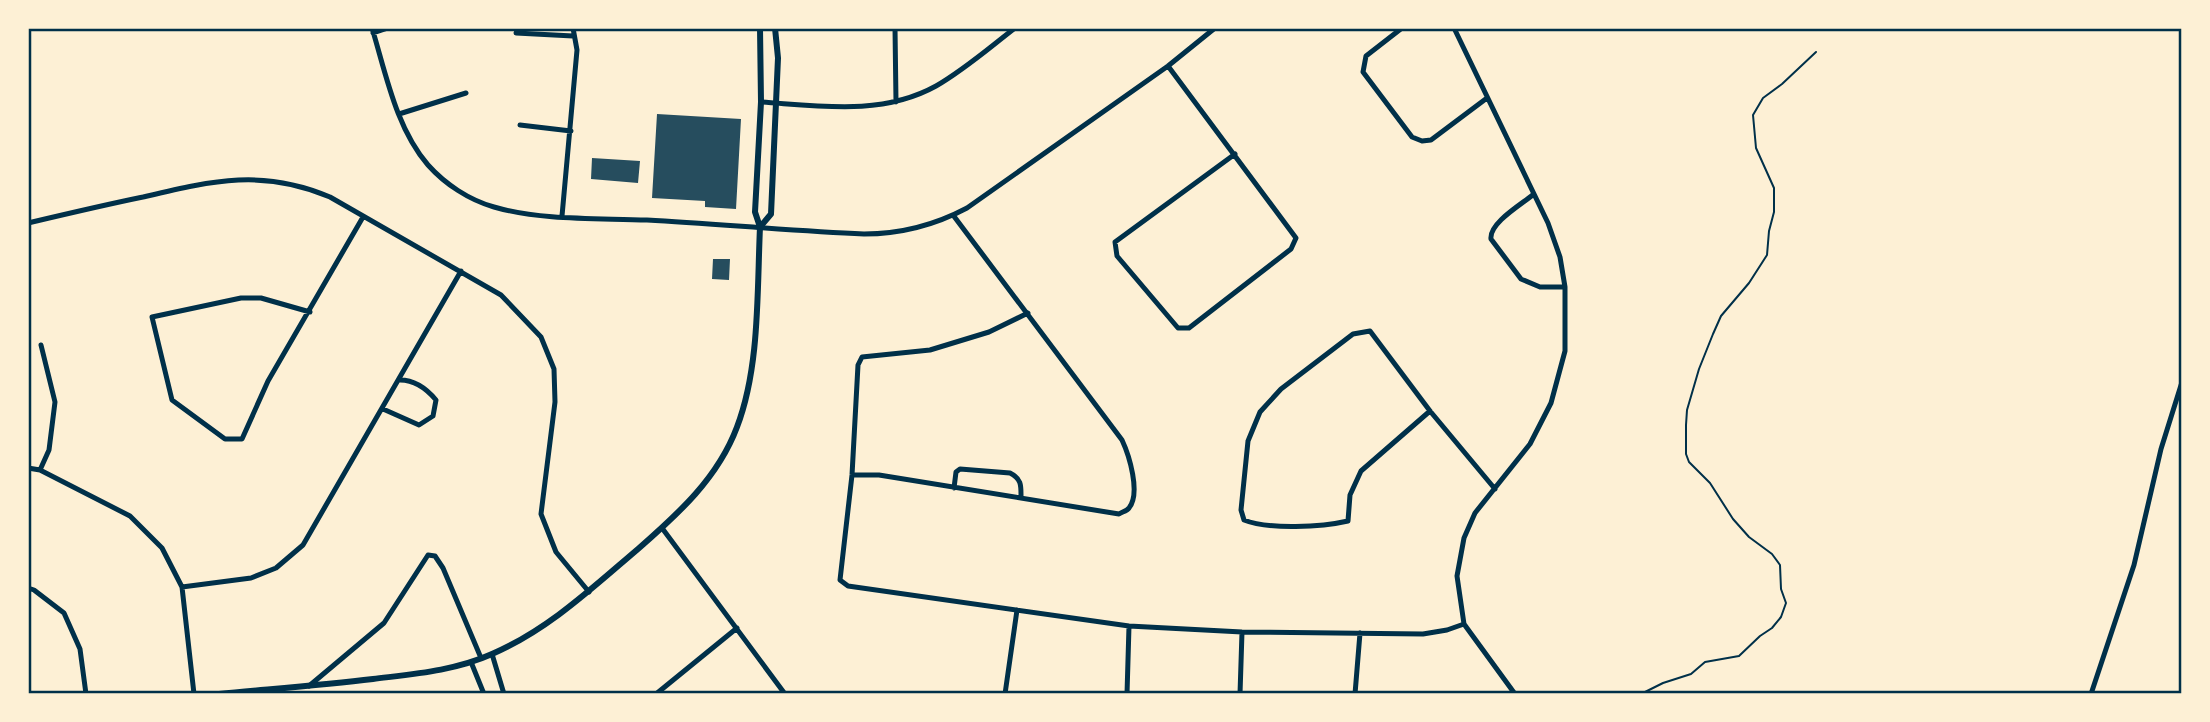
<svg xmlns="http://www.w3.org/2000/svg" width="2210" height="722" viewBox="0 0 2210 722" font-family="Montserrat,sans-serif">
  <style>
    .building { fill: #264d5e }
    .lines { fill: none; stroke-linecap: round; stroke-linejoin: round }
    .path { stroke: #003049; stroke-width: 2 }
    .minor { stroke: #003049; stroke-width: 5 }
    .tertiary { stroke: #003049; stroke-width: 6 }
    .neatline { fill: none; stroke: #003049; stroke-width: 2.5 }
  </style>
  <rect width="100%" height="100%" fill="#fdf0d5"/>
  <path class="building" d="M657,114L741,119L736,209L705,207V201L652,198Z
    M592,158L640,161L638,183L591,179Z
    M713,259H730L729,280L712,279Z"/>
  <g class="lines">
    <path class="path" d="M1641,694L1663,683L1691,674L1705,662L1739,656L1760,636L1772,628L1781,617L1786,603L1781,589L1780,565L1772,554L1749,537L1733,519L1710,483L1689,462L1686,454V425L1687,410L1699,369L1713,334L1721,316L1749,283L1767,255L1769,231L1774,212V188L1756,148L1753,115L1763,98L1782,84L1816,52"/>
    <path class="minor" d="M372,28C386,74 396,128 428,165C445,184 469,200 494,207C542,221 598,218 647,220C720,224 792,231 864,234C901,234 935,225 967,208L1168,66L1215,28
      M895,28L896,102
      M1402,28L1366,56L1363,72L1412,137L1422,141L1431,140L1487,98
      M1454,28L1548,223L1560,257L1565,287V351L1551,403L1530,444L1475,513L1464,538L1457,576L1464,624L1515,694
      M373,33L388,28
      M516,33L573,36
      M1168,66L1296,238L1291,249L1189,328H1178L1117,256L1115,242L1235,154
      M761,102C820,106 882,116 936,86C964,70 989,48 1015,28
      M399,114L466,93
      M520,125L571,131
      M1534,194C1522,204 1489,223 1491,239L1521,279L1540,287H1565
      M562,216L577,50L573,28
      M28,223C66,214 104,205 143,197C211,181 263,168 330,197L501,295L541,337L554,369L555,402L541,514L556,552L589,592
      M310,312L261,298H241L152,317L172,400L225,439H242L268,381L363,217
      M1028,313L989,332L930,350L862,357L858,365L852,475L840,580L848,586L1129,626L1242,632L1423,634L1447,630L1464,624
      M383,409L419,425L433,416L436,400C426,388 415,380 400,380
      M1430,411L1361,471L1350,495L1348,521C1322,527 1269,530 1244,520L1241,510L1248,441L1260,412L1281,389L1353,334L1370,331L1430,411L1495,489
      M28,468L40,470L130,516L162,548L182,587L194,694
      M40,470L49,450L55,402L41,345
      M852,475H879L1119,514C1122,512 1127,511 1129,508C1141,493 1129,455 1122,440L953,215
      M954,488L956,472L960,469L1010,473C1022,479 1021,486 1021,498
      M662,528L785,694
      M182,587L251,578L276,568L303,545L461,271
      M28,588L34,590L64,613L80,649L86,694
      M492,654L504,694
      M471,662L484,694
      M309,686L384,623L428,555L435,556L443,568L481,658
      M656,694L737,628
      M1005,694L1017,610
      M1127,694L1129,626
      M1240,694L1242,632
      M1355,694L1360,633
      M2091,694L2134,565L2161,449L2182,382"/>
    <path class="tertiary" d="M760,227L771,214L778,58L775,28
      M219,694C271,689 322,685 373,679C413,674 454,671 492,654C548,630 592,588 638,549C678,514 718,478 737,427C760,367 757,291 760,227L755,212L761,102L760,28"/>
  </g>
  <rect width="2210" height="722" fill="none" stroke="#fdf0d5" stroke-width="60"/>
  <rect x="30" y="30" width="2150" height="662" class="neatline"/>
</svg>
